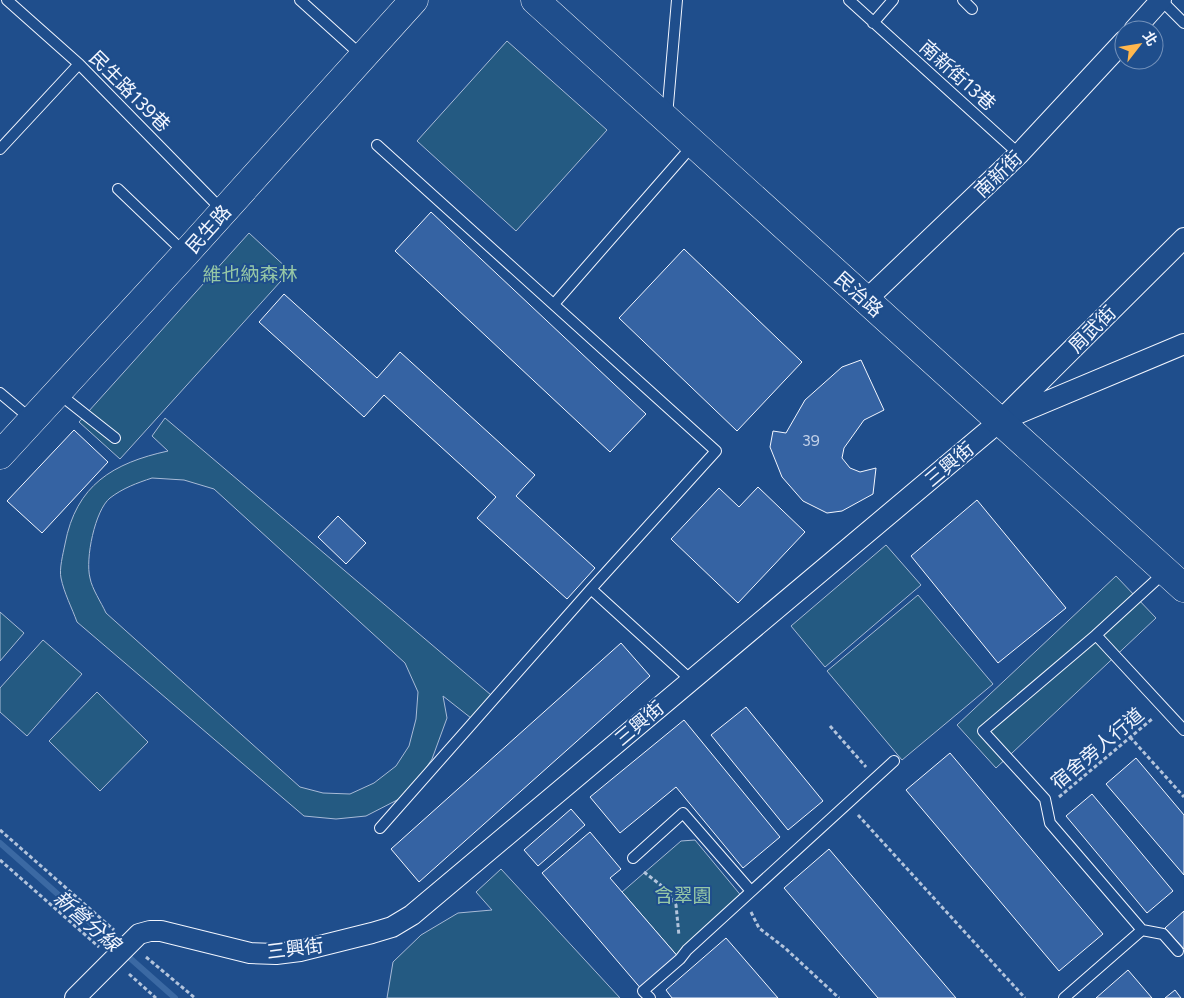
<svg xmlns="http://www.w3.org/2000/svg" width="1184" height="998" viewBox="0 0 1184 998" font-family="Figtree,'Noto Sans TC',sans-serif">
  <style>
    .green { fill: #245a82; stroke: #a8bbd7; fill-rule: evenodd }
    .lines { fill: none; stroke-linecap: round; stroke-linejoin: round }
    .stream { stroke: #3b69a3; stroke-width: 6 }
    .building { fill: #3563a3; stroke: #f2f6ff }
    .lane-casing { stroke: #f2f6ff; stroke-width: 12 }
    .street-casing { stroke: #f2f6ff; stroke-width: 22 }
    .secondary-casing { stroke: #f2f6ff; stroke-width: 29 }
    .path { stroke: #b3c4dc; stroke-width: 3; stroke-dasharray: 4 2.5; stroke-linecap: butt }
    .lane { stroke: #1f4e8c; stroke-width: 10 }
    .street { stroke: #1f4e8c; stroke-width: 20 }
    .secondary { stroke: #1f4e8c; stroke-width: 28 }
    .labels { text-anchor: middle; stroke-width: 4; stroke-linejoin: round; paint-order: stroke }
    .number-label { font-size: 16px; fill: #c3d1e8 }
    .street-label { font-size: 19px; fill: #f2f6ff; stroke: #1f4e8c }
    .park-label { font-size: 19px; fill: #97c8a6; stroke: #1f4e8c }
    .water-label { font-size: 20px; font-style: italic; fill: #f2f6ff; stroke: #1f4e8c }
  </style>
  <rect width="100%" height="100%" fill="#1f4e8c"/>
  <path class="green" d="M507,41L607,130L516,231L417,141Z
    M249,233L290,271L120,459L79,422Z
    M165,418L491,695L471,718L443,696L447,718L432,759L420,777L401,798L366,816L336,819L304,816L77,622C72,608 64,593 61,578C59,569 63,554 65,544C76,485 113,463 168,451L152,436ZM152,478L184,480L214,489L405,663L418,692L416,719L409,746L396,766L374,783L350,794L323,793L300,787L106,613C101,602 92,589 90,578C85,559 95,510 110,498C123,488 137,483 152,478Z
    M886,545L921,585L825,667L791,626Z
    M1116,576L1156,618L996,768L957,725Z
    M918,595L993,684L902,760L827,671Z
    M0,612L24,633L0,661Z
    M43,640L82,674L27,736L0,712V688Z
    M97,692L148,742L100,791L49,741Z
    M695,840L743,898L680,959L622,892L681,841Z
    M501,869L620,998H387L393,962L421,935L458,913L492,910L476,892Z"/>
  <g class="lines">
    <path class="stream" d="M0,843L175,998"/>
  </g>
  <path class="building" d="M431,212L646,414L610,452L395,251Z
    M684,249L802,362L737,431L619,318Z
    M284,294L377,378L400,352L535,475L516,496L595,568L567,599L477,518L496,497L384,395L364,417L259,322Z
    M861,360L884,410L864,420L844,448L842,458L850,468L860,472L876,468L873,494L842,511L827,513L803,501L782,477L770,447L773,431L786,433L805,400L842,367Z
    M74,430L108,462L42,533L7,501Z
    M758,487L805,532L738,603L671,539L719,488L739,507Z
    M977,500L1066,608L998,663L911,556Z
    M338,516L366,543L346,564L318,537Z
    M621,643L650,676L419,882L391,849Z
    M746,707L823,801L788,830L711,735Z
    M684,720L780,837L743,868L676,787L620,833L590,797Z
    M950,753L1103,934L1059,971L906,790Z
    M1136,758L1184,815V875L1106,784Z
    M1092,794L1173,891L1147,913L1066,816Z
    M571,809L585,825L538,866L524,850Z
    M590,832L621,869L610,878L680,959L643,991L542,873Z
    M829,849L956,998H878L784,888Z
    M1184,911V949L1165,928Z
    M726,938L778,998H672L666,990Z
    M1128,970L1152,998H1096Z
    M1175,990L1181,998H1165Z"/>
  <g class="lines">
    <g class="lane-casing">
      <path id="lane" d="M7,0L79,64L223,211
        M300,0L362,56
        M849,0L1019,154
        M963,0L972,9
        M1162,1L1184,23
        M873,23L893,0
        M667,116L677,0
        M377,145L716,451L591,589L380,828
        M0,149L79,64
        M118,189L185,253
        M554,304L693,145
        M0,393L31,419
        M58,393L115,438
        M591,589L691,680
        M1096,635L1184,730
        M633,858L683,813L751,891
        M1142,930L1163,934L1178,951
        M650,998L643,991L680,959L687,950L894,761
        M1064,998L1142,930L1050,823L1045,799L983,731L1096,635L1165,572"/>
    </g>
    <g class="street-casing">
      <path id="street" d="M1134,30L1161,0
        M866,300L1019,154L1124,41
        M1007,414L1184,238
        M75,998L139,934L150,931H161L250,953L276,954L300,951L372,933L392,927L412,915L1000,421L1184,344"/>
    </g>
    <g class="secondary-casing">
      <path id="secondary" d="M535,0L1184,588
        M0,455L185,254L414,0"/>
    </g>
    <path class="path" d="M830,726L866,767
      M1130,737L1184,797
      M1059,797L1152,719
      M858,815L1025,998
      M0,830L114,930
      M0,860L99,947
      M644,872L667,890L676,905L679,936
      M751,912L759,928L785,948L839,998
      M146,957L195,998
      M129,974L156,998"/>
    <use href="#lane" class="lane"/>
    <use href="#street" class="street"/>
    <use href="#secondary" class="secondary"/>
  </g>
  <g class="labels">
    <g class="number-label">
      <text x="811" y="446">39</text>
    </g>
    <g class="street-label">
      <text transform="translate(958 75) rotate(42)" y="7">南新街13巷</text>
      <text transform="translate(130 91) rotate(45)" y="7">民生路139巷</text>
      <text transform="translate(998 174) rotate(-44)" y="7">南新街</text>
      <text transform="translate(208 229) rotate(-48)" y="7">民生路</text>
      <text transform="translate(859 294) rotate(42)" y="7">民治路</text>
      <text transform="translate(1092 329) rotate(-45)" y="7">周武街</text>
      <text transform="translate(949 464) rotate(-40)" y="7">三興街</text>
      <text transform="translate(639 723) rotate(-40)" y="7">三興街</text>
      <text transform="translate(1097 748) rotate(-40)" y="7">宿舍旁人行道</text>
      <text transform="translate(295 948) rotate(-7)" y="7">三興街</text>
    </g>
    <g class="park-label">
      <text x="250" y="281">維也納森林</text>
      <text x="683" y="902">含翠園</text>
    </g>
    <g class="water-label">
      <text transform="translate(87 921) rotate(41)" y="7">新營分線</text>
    </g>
  </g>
  <g transform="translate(1139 45) rotate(59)"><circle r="24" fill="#1f4e8c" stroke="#7391ba"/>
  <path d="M0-4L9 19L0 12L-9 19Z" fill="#ffb74d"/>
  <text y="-8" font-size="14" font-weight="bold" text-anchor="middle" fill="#f2f6ff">北</text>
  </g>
</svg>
